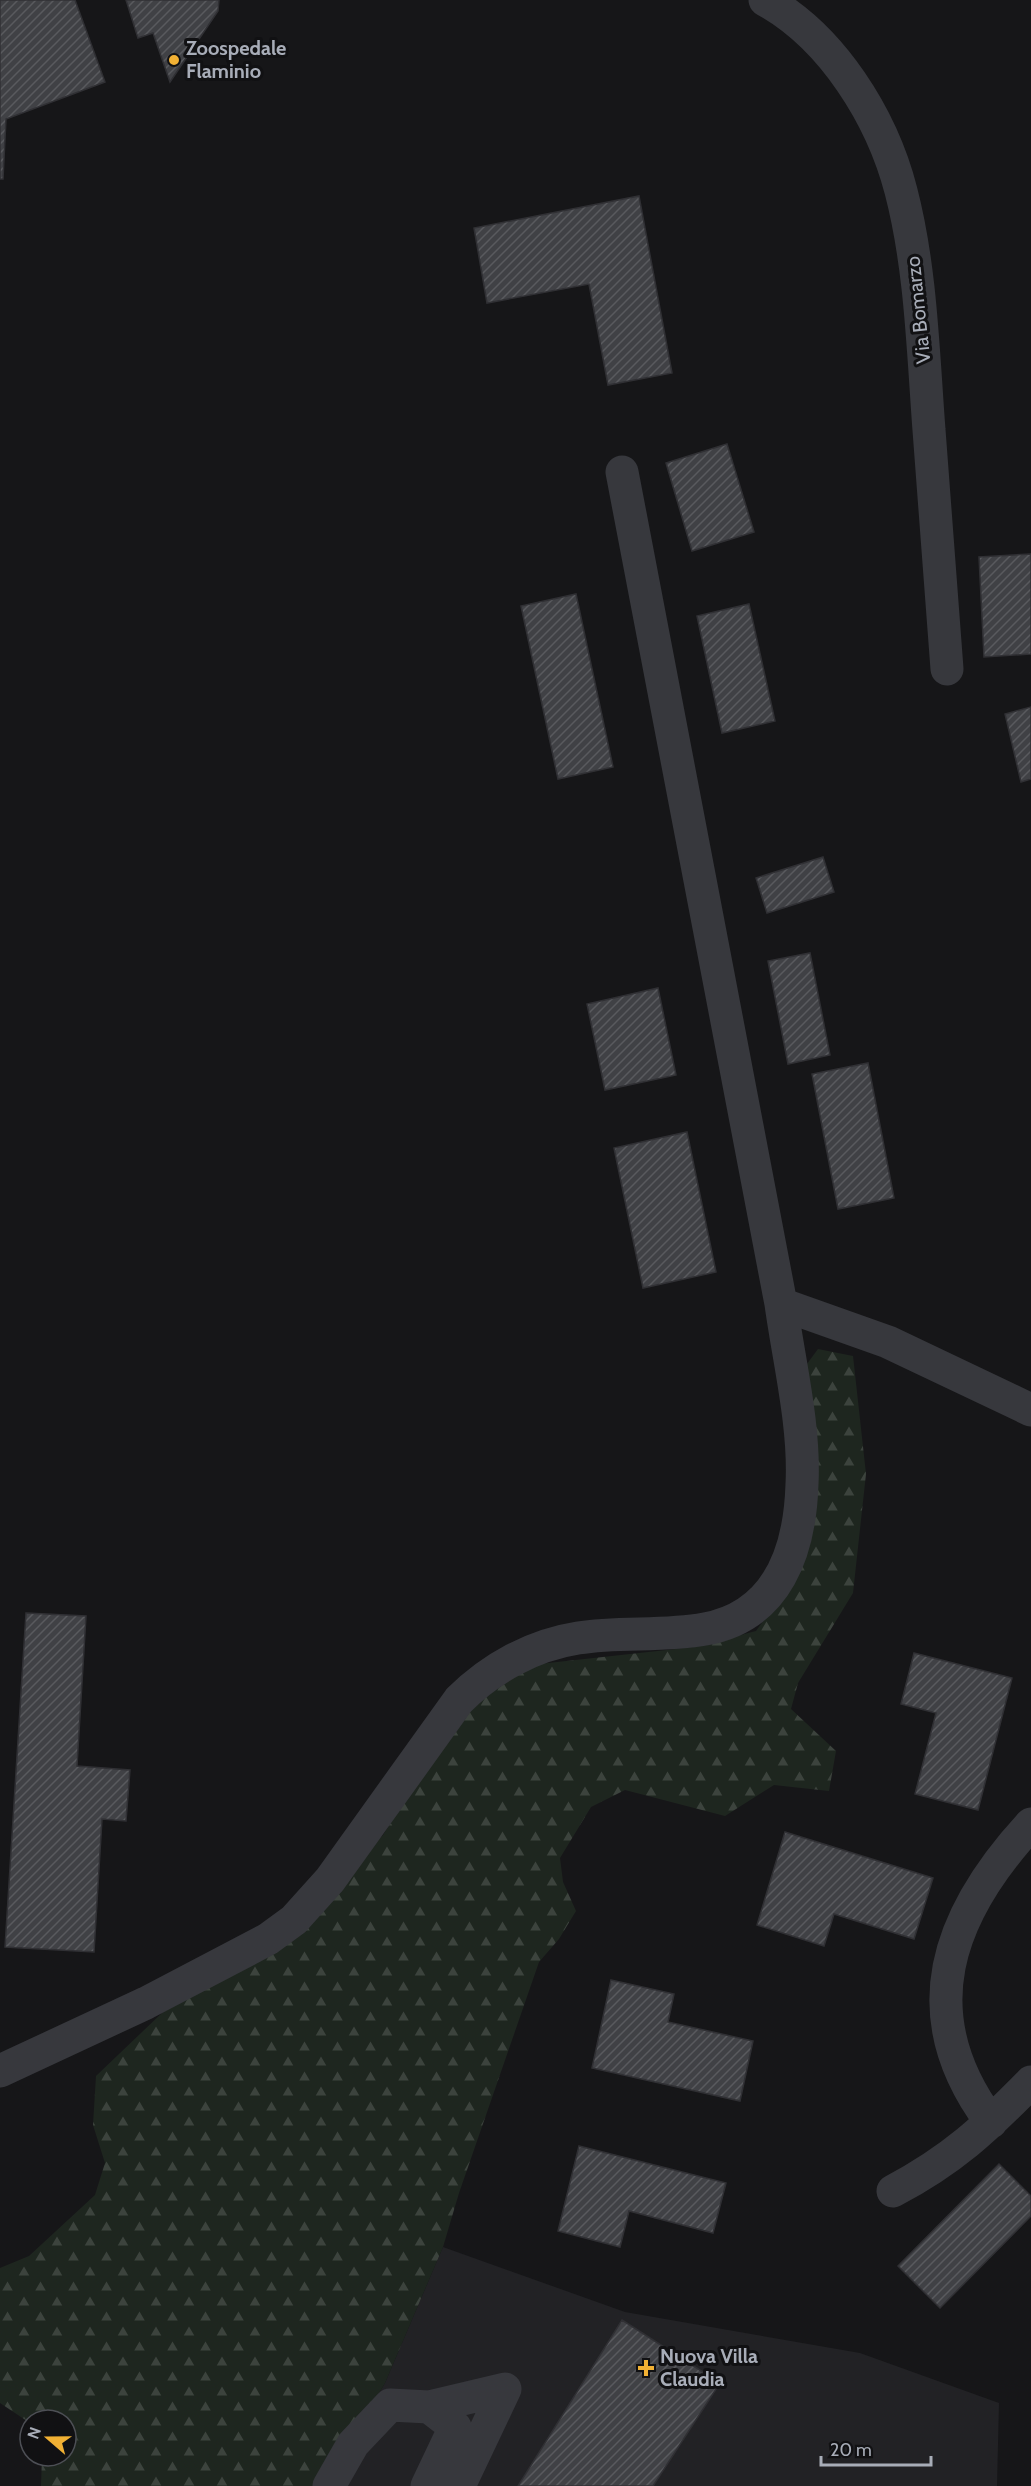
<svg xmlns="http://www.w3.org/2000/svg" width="1031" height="2486" viewBox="0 0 1031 2486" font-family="Cabin,sans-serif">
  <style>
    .built { fill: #222225 }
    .forest { fill: url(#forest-firs) }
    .building { fill: url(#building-hatch); stroke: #303034; stroke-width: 1.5 }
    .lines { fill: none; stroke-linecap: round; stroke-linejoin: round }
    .minor { stroke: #37383d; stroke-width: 33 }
    .poi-dot { fill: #f2b134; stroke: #111113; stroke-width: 2 }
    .labels { text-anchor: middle; stroke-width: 6; stroke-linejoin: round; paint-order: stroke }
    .poi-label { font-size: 20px; font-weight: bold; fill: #a8adb8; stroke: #111113; text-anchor: start }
    .street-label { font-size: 20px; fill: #a8adb8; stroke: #111113 }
  </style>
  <defs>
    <pattern id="forest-firs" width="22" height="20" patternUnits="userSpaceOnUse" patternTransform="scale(1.5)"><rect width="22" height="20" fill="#1e261f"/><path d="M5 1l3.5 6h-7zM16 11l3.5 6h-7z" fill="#3c433d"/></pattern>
    <pattern id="building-hatch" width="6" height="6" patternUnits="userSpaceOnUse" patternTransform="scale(1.5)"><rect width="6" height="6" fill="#404145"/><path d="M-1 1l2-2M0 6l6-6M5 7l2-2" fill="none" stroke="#595a5e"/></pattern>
  </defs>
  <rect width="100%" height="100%" fill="#161618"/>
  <path class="built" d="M443,2247L625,2312L860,2353L999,2403L997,2486H323L385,2383Z"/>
  <path class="forest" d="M818,1349L853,1356L866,1474L853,1593L798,1683L791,1709L836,1751L829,1791L774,1785L725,1816L625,1790L591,1807L560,1858L563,1882L576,1911L559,1939L539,1962L459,2193L443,2247L385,2383L323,2486H41L42,2456H66V2420H30V2423L0,2403V2268L29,2256L95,2195L105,2163L93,2125L96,2076L163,2012L264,1957L383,1835L460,1716L530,1665L694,1647L756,1631L789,1585L804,1368Z"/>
  <path class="building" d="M0,0H75L105,82L6,119L3,179H0Z
    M126,0H219L218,11L170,82L153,33L138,38Z
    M639,196L672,373L608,385L589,284L487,303L474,228Z
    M727,444L754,532L692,551L666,463Z
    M1031,554V654L984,657L979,557Z
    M576,594L613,767L558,779L521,606Z
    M749,604L775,721L722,733L697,616Z
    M1031,707V779L1021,782L1005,714Z
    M823,857L834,892L767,913L756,878Z
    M810,953L830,1055L788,1064L768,961Z
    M658,988L676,1075L605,1090L587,1004Z
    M868,1063L894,1198L838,1209L812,1074Z
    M687,1132L716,1272L643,1288L614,1148Z
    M26,1613L86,1616L77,1766L130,1770L126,1821L102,1819L94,1952L5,1947Z
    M914,1653L1012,1678L978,1810L915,1794L936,1713L901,1704Z
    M785,1832L933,1878L914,1939L834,1914L824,1946L757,1925Z
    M611,1980L674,1994L668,2022L753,2041L740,2101L592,2068Z
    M579,2146L726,2183L713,2233L629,2211L620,2247L558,2231Z
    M999,2164L1031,2196V2216L940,2308L898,2266Z
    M622,2320L720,2383L653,2486H518Z"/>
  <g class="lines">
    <path class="minor" d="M765,0C832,37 882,117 901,191C921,268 923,351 929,430C935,510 941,590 947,669
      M781,1304L888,1342L1031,1410
      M0,2071L146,2003L268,1939L294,1920L330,1880L459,1700C491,1668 533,1645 578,1638C620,1631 663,1637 705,1629C778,1616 800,1550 802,1484C805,1426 789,1362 781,1304L622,472
      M991,2122C910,2014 947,1915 1031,1824
      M893,2191C952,2160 985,2129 1031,2082
      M429,2407L505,2389L459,2486
      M329,2486L353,2444L390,2405L429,2407L455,2427L427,2486"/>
  </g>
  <g class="poi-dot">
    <circle cx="174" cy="60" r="6"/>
    <path d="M643 2359h6v6h6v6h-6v6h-6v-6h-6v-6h6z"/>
  </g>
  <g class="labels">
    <g class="poi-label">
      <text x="186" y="55">Zoospedale<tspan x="186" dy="23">Flaminio</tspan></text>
      <text x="660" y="2363">Nuova Villa<tspan x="660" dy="23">Claudia</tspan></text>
    </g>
    <g class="street-label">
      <text transform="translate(918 310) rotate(-96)" y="7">Via Bomarzo</text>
    </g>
  </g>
  <g transform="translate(48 2438) rotate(290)"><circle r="28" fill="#111113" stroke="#4d4f55" stroke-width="1.5"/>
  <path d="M0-4.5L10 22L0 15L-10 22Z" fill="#f2b134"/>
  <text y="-9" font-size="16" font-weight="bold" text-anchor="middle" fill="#a8adb8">N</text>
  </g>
  <path d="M821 2456v9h110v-9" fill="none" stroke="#a8adb8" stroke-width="3"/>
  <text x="830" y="2456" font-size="18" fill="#a8adb8" stroke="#111113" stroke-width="4.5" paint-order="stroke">20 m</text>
</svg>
